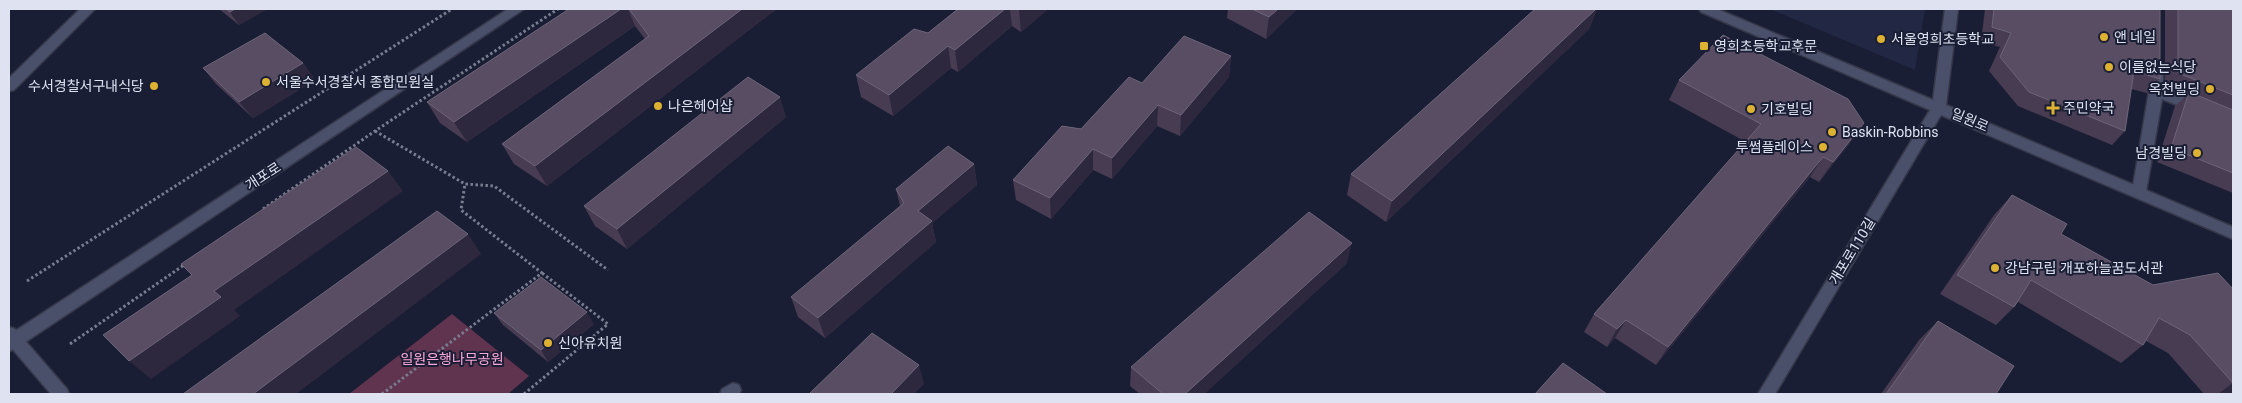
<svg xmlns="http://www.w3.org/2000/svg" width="2242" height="403" viewBox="0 0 2242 403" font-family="Roboto,'Noto Sans KR',sans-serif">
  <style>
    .built { fill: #222743 }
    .green { fill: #60334e }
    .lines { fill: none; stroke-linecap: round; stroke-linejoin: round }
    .lane-casing { stroke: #36384a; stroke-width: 3 }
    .street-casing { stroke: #36384a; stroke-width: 3 }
    .secondary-casing { stroke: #36384a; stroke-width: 3 }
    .path { stroke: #787c8f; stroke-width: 3; stroke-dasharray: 2.5 2.5; stroke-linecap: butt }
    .lane { fill: #4a5069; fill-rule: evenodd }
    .street { fill: #4a5069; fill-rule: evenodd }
    .secondary { fill: #4a5069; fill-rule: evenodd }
    .wall { fill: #473c52 }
    .shaded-wall { fill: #2e283f }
    .building { fill: #584d63; stroke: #6d6579 }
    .poi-dot { fill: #ddb233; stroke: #1a1e35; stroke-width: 2 }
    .labels { text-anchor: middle; stroke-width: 4; stroke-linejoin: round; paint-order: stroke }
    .poi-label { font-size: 14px; fill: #dee2f1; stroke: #1a1e35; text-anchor: start }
    .street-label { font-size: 14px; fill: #dee2f1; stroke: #1a1e35 }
    .park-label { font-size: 14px; fill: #fda6d9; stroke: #1a1e35 }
  </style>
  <rect width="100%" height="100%" fill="#1a1e35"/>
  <path class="built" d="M1770,9H1925L1915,70Z"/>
  <path class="green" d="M452,314L529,376L508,394H349Z"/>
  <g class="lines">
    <g class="lane-casing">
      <path id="lane" d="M733,383L739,385L741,390L739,394H720L722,389Z"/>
    </g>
    <g class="street-casing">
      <path id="street" d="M80,9H95L14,90L9,91V78Z
        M2156,59L2161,61L2163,64V88L2233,117V128L2162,99L2146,192L2144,196L2139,198L2134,196L2132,192L2149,91V64L2151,61Z
        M9,327L15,329L67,389L69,394H51L9,345Z"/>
    </g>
    <g class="secondary-casing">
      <path id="secondary" d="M508,9H524L15,349L9,351V335Z
        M1699,9H1717L1933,100L1945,9H1958L1946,105L2233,227V239L1941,115L1775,394H1758L1930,110L1701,12Z"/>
    </g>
    <path class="path" d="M375,131L465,184
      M263,209L375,131L558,9
      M27,281L452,9
      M70,344L184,265
      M382,394L542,273L461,210L465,184L494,186L608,270
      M524,394L608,324L542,273"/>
    <use href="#lane" class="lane"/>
    <use href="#street" class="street"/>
    <use href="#secondary" class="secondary"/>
  </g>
  <path class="wall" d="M219,9H267L239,25Z
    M569,9H777L762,20L547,186L514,164L502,144L645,39L635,26L467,142L440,123L427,102Z
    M958,9H1048L1021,32L1012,26L958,72L951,68L893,116L861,97L856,75L928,33Z
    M1228,9H1297L1266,39L1227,18Z
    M1535,9H1597L1589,29L1386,222L1347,195L1351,174Z
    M1985,9H2160V79L2147,93L2131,89L2125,131L2112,145L2018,106L1989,71L2000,47L1981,42Z
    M2165,9H2233V193L2157,162L2175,106L2186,96L2165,87Z
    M1231,56L1229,77L1180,136L1157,126L1112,179L1093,170L1051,219L1016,200L1013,180L1142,83Z
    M303,63L315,80L253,118L216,84L203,68Z
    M1679,80L1850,143L1819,182L1810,177L1656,365L1615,338L1607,347L1584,332L1594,314L1746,142L1669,100Z
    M786,117L627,249L595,226L584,206Z
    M974,164L977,185L932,223L936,242L825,338L798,317L791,297L900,206L896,189Z
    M2012,195L2061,234L2153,285L2233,289V394H2204L2168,353L2146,341L2143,345L2121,363L2018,302L2014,307L1996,325L1940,294L1994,215Z
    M1347,263L1204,394H1140L1130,386L1131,367Z
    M494,313L594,324L548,362L503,325Z
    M1938,321L1996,394H1881L1919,340Z"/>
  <path class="shaded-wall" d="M235,9H267L239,25L230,12Z
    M621,9H628L635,26L467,142L454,122Z
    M742,9H777L762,20L547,186L535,166Z
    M1005,9H1010L1012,26L958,72L955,50Z
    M1021,9H1048L1021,32L1019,10Z
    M1278,9H1297L1266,39L1269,17Z
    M1596,9H1597L1589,29L1386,222L1392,201Z
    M948,46L951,68L893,116L889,95Z
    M1231,56L1229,77L1180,136L1181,115Z
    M303,63L315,80L253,118L239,102Z
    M780,97L786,117L627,249L617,229Z
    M1158,105L1157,126L1112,179V158Z
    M1864,123L1850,143L1819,182L1833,162Z
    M1093,149V170L1051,219L1050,198Z
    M1823,157L1810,177L1656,365L1668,347Z
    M974,164L977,185L932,223L936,242L825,338L818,318L918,211Z
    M388,171L403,191L234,310L240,316L151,379L129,361L214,291Z
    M468,234L481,254L296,394H253Z
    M1352,243L1347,263L1204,394H1185Z
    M587,312L594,324L548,362L541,350Z
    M1626,320L1615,338L1607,347L1617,329Z
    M919,365L924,384L914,394H891Z
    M2233,383V394H2218Z"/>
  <path class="building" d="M226,9H235L230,12Z
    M569,9H621L454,122L427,102Z
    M629,9H742L535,166L502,144L649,36Z
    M958,9H1005L955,50L948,46L889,95L856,75L914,29L928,33Z
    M1252,9H1278L1269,17Z
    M1535,9H1596L1392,201L1351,174Z
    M1994,9H2160V79L2134,71L2125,131L2029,92L2000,57L2011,33L1992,27Z
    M2178,9H2233V95L2178,73Z
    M265,33L303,63L239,102L203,68Z
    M1723,35L1848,99L1864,123L1833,162L1823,157L1668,347L1626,320L1617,329L1594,314L1761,124L1679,80Z
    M1184,36L1231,56L1181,115L1158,105L1112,158L1093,149L1050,198L1013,180L1062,126L1081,129L1129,77L1142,83Z
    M748,77L780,97L617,229L584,206Z
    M2189,92L2233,110V173L2171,148Z
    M948,146L974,164L918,211L932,221L818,318L791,297L904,203L896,189Z
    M356,147L388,171L214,291L221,297L129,361L103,335L192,275L181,264Z
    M2012,195L2067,224L2061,234L2153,285L2218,273L2233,289V383L2190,335L2159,318L2143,345L2031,280L2014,307L1957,275Z
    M437,211L468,234L253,394H183Z
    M1309,212L1352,243L1185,394H1163L1131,367Z
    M541,277L587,312L541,350L494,313Z
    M1938,321L2014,366L1996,394H1886Z
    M872,333L919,365L891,394H809Z
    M1563,363L1607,394H1535Z"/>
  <g class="poi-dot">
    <circle cx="2104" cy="37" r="5"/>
    <circle cx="1881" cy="39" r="5"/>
    <rect x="1699" y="41" width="10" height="10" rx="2.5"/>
    <circle cx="2109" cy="67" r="5"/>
    <circle cx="266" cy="82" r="5"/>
    <circle cx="154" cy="86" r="5"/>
    <circle cx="2210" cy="89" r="5"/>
    <circle cx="658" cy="106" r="5"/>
    <path d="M2050.5 100.5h5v5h5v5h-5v5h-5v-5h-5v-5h5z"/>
    <circle cx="1751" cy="109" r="5"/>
    <circle cx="1832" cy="132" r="5"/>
    <circle cx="1823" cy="147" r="5"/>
    <circle cx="2197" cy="153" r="5"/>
    <circle cx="1995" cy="268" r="5"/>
    <circle cx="548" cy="343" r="5"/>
  </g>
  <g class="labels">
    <g class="poi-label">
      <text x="2114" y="42">앤 네일</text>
      <text x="1891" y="44">서울영희초등학교</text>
      <text x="1714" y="51">영희초등학교후문</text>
      <text x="2119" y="72">이름없는식당</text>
      <text x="276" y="87">서울수서경찰서 종합민원실</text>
      <text x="144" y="91" text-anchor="end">수서경찰서구내식당</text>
      <text x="2200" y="94" text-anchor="end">옥천빌딩</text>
      <text x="668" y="111">나은헤어샵</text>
      <text x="2063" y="113">주민약국</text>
      <text x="1761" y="114">기호빌딩</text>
      <text x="1842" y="137">Baskin-Robbins</text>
      <text x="1813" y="152" text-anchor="end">투썸플레이스</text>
      <text x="2187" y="158" text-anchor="end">남경빌딩</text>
      <text x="2005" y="273">강남구립 개포하늘꿈도서관</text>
      <text x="558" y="348">신아유치원</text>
    </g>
    <g class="street-label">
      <text transform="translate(1970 120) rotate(23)" y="5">일원로</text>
      <text transform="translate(263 176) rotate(-33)" y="5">개포로</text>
      <text transform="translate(1852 251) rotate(-59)" y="5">개포로110길</text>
    </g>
    <g class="park-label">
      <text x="452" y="364">일원은행나무공원</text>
    </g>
  </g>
  <rect width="2242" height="403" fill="none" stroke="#dee2f1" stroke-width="20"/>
</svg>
